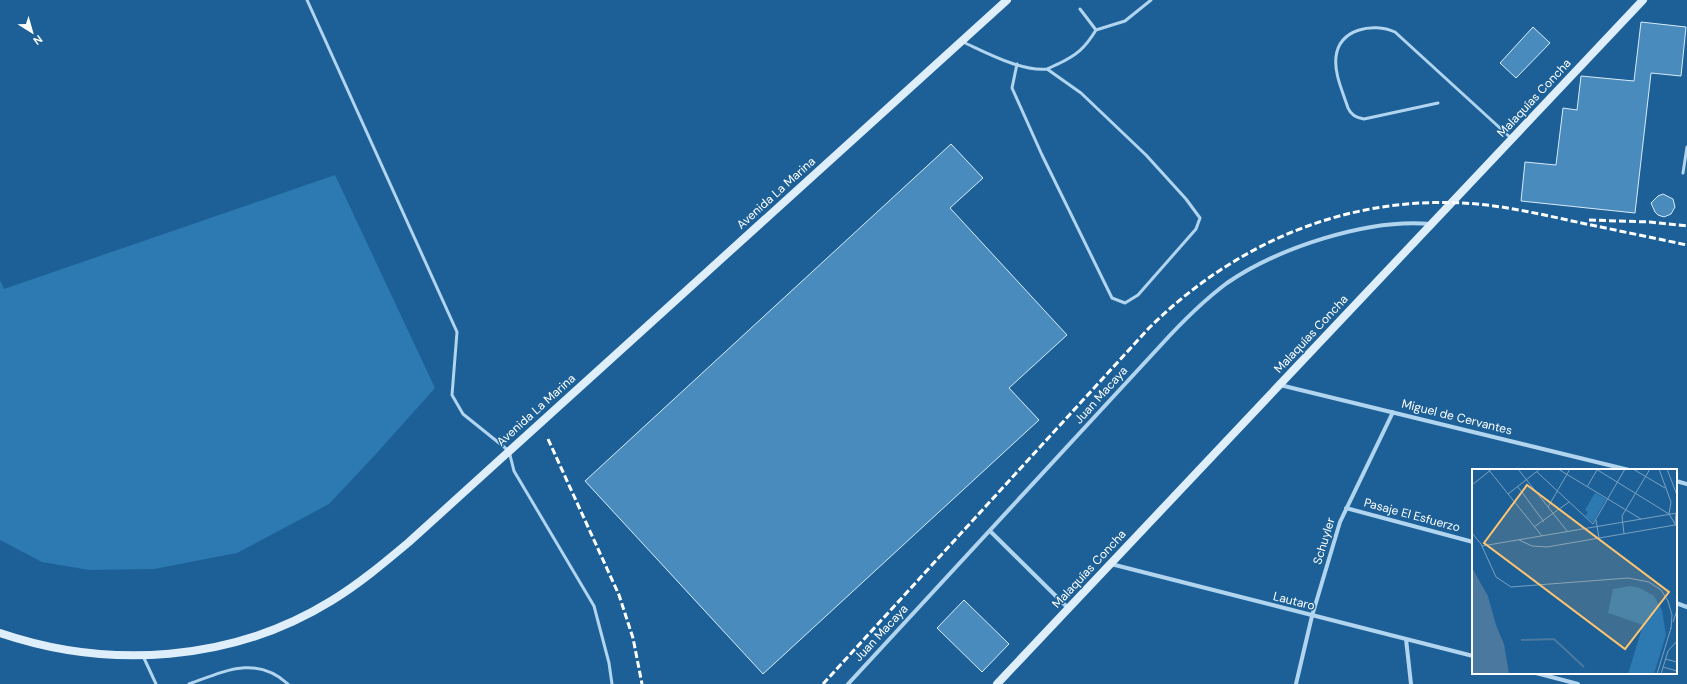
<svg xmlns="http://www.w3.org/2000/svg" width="1687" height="684" font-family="'DM Sans',sans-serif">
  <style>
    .green { fill: #2d79b2 }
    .building { fill: #4a8bbe; stroke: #d8ecfb }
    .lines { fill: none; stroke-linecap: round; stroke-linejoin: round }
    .service { stroke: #b1d4ef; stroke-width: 3 }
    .minor { stroke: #b1d4ef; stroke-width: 4 }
    .secondary { stroke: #dfeefb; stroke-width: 8 }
    .rail { stroke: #fff; stroke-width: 3; stroke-dasharray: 7 3; stroke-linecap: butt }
    .labels { text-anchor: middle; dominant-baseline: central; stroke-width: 3; stroke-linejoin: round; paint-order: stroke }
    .street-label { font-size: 12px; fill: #fff; stroke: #1d6097 }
    .inset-river { fill: none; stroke: #4a789e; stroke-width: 2 }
    .inset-road { fill: none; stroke: #77a0c1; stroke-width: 1 }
    .view { fill: #fec570; fill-opacity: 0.15; stroke: #fec570; stroke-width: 2 }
    .inset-edge { fill: none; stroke: #fff; stroke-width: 2 }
  </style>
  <rect width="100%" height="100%" fill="#1d6097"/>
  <path class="green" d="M335,175L435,388L375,455L329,504L237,553L154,569L89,570L42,562L0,540V280L4,289Z"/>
  <path class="building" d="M1641,22L1686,27L1681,76L1651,73L1635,213L1521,201L1525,162L1556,165L1563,108L1577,110L1581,76L1634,81Z
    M1533,27L1550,43L1516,78L1500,63Z
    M951,144L983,178L950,208L1067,335L1009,388L1039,420L763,674L585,481Z
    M1663,194L1673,199L1675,207L1671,214L1664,217L1658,215L1655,212L1651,203L1658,196Z
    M964,600L1009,644L982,672L937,628Z"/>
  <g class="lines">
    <path class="service" d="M307,0L457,332L452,395L463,414L509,451L514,471L594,606L609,663L612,684
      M1080,9L1096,30
      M963,42C985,52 1022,72 1047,69C1050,68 1055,65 1058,64C1077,55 1085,48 1096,30L1125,21L1151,0
      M1017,64L1012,88L1042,155L1112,298L1125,303L1138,295L1196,229L1200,218L1186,199L1146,155L1081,93L1047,69
      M1438,103L1364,119C1356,118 1351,115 1348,108C1343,92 1334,74 1336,57C1339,29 1373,22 1395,32L1512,139
      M1683,173L1687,147
      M143,656L156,684
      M189,684C225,671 256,655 288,684"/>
    <path class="minor" d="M1280,385L1629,470
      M1676,481L1687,484
      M1346,508L1473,542
      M990,531L1068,608
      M1111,564L1473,656
      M1676,603L1687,607
      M1406,639L1411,684
      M1536,673L1578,684
      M848,684L1161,345C1181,323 1203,301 1227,283C1278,248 1368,218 1431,224
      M1296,684L1312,616L1340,522L1393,412"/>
    <path class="secondary" d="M0,633C109,670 232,662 331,601C359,584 384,563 409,542L1007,0
      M997,684L1643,0"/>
    <path class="rail" d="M1589,220L1650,222L1687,226
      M548,439L619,595L633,638L642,684
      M823,684L1149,328C1237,241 1352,193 1477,204C1509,207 1540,214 1572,221C1610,229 1649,237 1687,245"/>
  </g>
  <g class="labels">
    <g class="street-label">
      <text transform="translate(1534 98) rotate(-47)">Malaquías Concha</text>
      <text transform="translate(776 193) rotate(-42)">Avenida La Marina</text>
      <text transform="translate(1311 334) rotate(-47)">Malaquías Concha</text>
      <text transform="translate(1101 395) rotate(-48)">Juan Macaya</text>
      <text transform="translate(536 410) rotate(-42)">Avenida La Marina</text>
      <text transform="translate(1457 417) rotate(14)">Miguel de Cervantes</text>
      <text transform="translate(1412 515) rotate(15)">Pasaje El Esfuerzo</text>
      <text transform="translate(1324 541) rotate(-73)">Schuyler</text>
      <text transform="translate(1089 569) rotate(-47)">Malaquías Concha</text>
      <text transform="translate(1294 601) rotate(14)">Lautaro</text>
      <text transform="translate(881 633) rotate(-47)">Juan Macaya</text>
    </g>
  </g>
  <g transform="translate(1472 469)">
    <rect width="205" height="205" fill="#1d6097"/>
    <path d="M123,24L134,30L121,53L113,47L116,43L113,41ZM158,117L168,119L182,127L190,141L194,166L182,205H156L171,156L136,144L141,120Z" fill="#2d79b2"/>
    <path d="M0,99L16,127L24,156L32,175L37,205H0Z" fill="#4a789e"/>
    <path class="inset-river" d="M49,171L82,170L112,198"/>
    <path class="inset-road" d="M16,0L70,67M46,0L95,62M86,0L169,50M124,0L197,45L199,33L187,0M161,0L193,19M195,0L205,26M65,3L121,55M0,16L20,0M46,18L72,53M115,18L125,1M36,25L68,0M76,38L98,0M197,45L205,58M124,51L127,69M121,55L153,0M203,56L204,44M62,58L97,33M0,64L9,75L24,108L39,118L156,109L177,113L189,121L196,132L200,146L199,160M152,65L150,47L178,0M47,71L60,77L75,78L203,56M10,77L205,44M201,153L205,141M193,190L205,193M191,198L205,202M185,205L199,159M189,205L196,182L205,172"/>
    <path class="view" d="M55,16L197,123L153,180L12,74Z"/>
    <rect width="205" height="205" class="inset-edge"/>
  </g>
  <g transform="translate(32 32) rotate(143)" stroke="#1d6097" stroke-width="3" paint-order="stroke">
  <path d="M0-3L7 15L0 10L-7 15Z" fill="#ffffff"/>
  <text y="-6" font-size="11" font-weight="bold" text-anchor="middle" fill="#ffffff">N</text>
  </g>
</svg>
